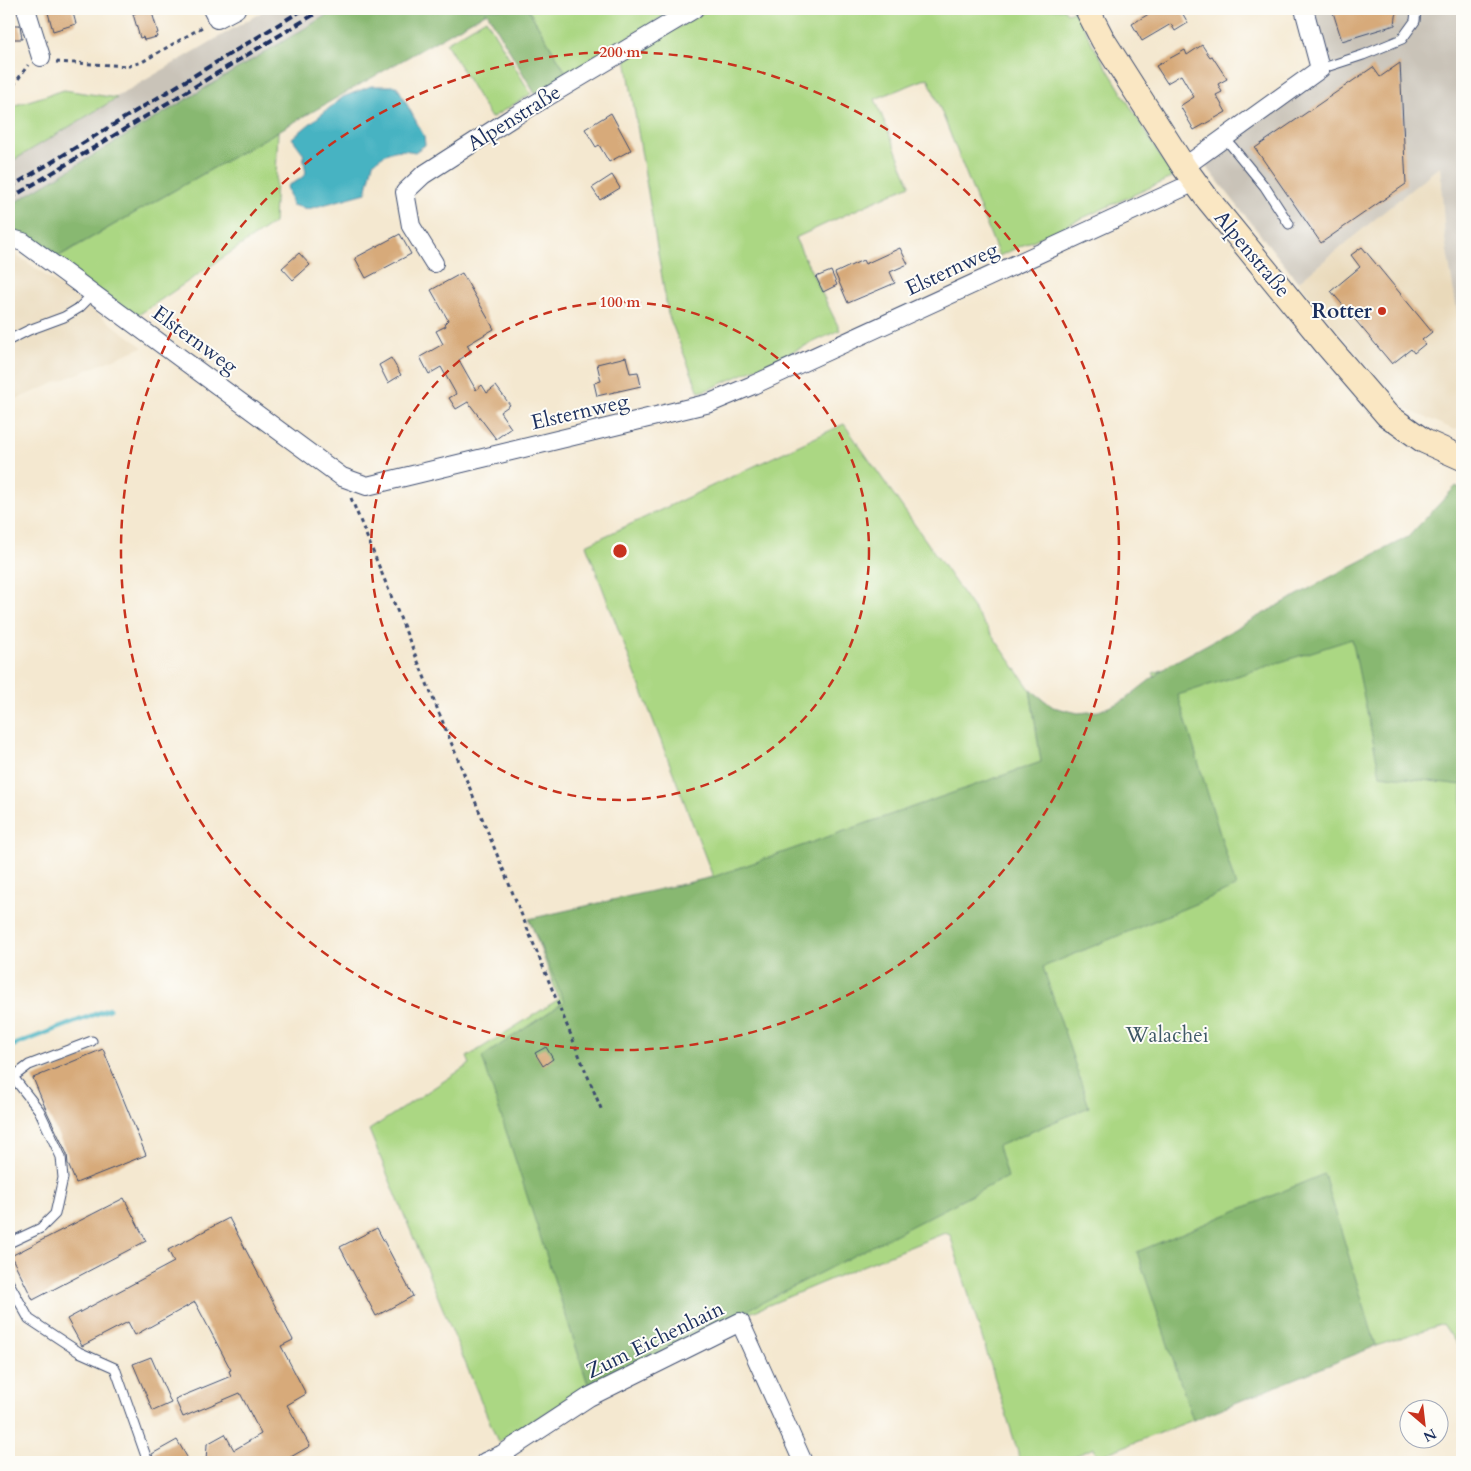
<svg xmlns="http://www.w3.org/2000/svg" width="1471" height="1471" font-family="Cardo,serif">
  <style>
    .built { fill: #e9d9ba }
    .industrial { fill: #c9c3b8 }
    .green { fill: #abd783; stroke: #638370 }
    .forest { fill: #88b871; stroke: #527468 }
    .water { fill: #46b3c2; stroke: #307190 }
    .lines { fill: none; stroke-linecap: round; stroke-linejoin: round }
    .stream { stroke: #46b3c2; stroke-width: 5 }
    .building { fill: #d7aa7a }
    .lane-casing { stroke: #3c4b6f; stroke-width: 11 }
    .street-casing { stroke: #3c4b6f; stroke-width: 20 }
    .secondary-casing { stroke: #3c4b6f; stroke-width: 26 }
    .path { stroke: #3c4b6f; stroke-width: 3; stroke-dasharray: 4 4; stroke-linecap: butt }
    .lane { stroke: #fff; stroke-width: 9 }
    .street { stroke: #fff; stroke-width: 18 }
    .secondary { stroke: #fae7c3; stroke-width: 24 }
    .rail { stroke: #1b2f5e; stroke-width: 4; stroke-dasharray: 8 4; stroke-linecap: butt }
    .ring { fill: none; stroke: #c8321e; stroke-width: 2.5; stroke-dasharray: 9 6 }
    .poi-dot { fill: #c8321e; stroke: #fdfcf7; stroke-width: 2 }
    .labels { text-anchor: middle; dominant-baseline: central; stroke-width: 4; stroke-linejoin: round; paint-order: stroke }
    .street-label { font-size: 21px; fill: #1b2f5e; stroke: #fdfcf7 }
    .poi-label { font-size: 21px; font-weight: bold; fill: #1b2f5e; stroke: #fdfcf7; text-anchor: end }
    .park-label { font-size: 21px; fill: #3f5967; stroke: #fdfcf7 }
    .centre { fill: #c8321e; stroke: #fdfcf7; stroke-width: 2.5 }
    .ring-label { font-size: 15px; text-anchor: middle; font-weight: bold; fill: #c8321e; stroke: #fdfcf7; stroke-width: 4; stroke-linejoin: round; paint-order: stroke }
  </style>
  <rect width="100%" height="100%" fill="#fdfcf7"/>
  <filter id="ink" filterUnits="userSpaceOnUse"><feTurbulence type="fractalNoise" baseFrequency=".02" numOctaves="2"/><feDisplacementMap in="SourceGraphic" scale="10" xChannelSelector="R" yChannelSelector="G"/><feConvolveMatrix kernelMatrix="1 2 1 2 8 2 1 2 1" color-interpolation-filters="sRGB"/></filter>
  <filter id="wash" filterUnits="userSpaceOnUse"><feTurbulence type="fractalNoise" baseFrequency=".0096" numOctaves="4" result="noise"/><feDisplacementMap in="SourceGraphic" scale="20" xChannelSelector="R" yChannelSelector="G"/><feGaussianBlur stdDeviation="1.12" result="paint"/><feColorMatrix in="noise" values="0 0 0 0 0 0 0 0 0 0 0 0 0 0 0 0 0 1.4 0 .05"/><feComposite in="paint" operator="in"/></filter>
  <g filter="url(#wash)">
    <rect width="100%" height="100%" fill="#f4e8d0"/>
    <path class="built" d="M1440,165L1445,239L1462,341V426L1455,430L1399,406L1298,282Z
      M9,249L143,347L9,402Z"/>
    <path class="industrial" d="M267,9H337L9,206V163L106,103Z
      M1308,9H1462V341L1445,239L1440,166L1298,282L1202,161L1322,69Z"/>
    <path class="green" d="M528,9H676L567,74Z
      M709,9H1064L1067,13L1075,10L1093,45L1173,177L999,256L928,78L875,99L910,185L795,238L840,330L710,389L699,392L668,314L626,59Z
      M486,19L531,94L491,118L446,43Z
      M64,90L117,98L9,163V107Z
      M278,131L274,223L134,318L54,259Z
      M844,424L1030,689L1042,762L721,875L1179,717L1153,673L1462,568V1352L1443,1324L1376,1346L1373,1336L1190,1410L1193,1420L1097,1457L1094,1448L1060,1462H1021L950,1235L945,1233L862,1266L709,1330L570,1328L589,1387L498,1442L369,1130L470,1064L467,1057L559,999L532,926L713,877L586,545Z"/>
    <path class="forest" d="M337,9H528L567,74L535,94L487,12L54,259L9,226V206Z
      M1456,486L1462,489V785L1380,775L1352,639L1178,695L1236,887L1043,967L1089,1107L998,1146L1007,1177L738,1315L589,1387L482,1057L564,1002L529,919L713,877L1041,762L1030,689L1053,707L1078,713L1099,711L1123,701L1169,665L1336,574L1408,537Z
      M1324,1174L1376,1346L1193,1420L1137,1252Z"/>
    <path class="water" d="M371,86H397L424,136L425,145L415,152C396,148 388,151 373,163L366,193L308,209L292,205L287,186L297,181L306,174L303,153L292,138L343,97Z"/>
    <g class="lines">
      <path class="stream" d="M9,1047L109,1009"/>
    </g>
    <g id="blocks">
      <path class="building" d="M47,9H72L76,24L53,31Z
        M134,9H151L158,33L156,34L157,37L144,40L143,37L140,38L133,14L136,13Z
        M1157,9H1180L1188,23L1175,31L1171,24L1142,41L1132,24Z
        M1332,9H1397L1395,25L1342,41Z
        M9,25H20L22,39H9Z
        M1202,45L1210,57L1212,56L1227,79L1218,84L1222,92L1216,95L1226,112L1194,130L1180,106L1194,97L1181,75L1167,83L1156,66L1185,50L1187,55Z
        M1400,63L1406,184L1321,243L1255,148L1373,67L1380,77Z
        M611,113L631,150L609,162L599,145L596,147L585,129Z
        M612,175L620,188L600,200L592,188Z
        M400,234L411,254L366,278L355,258Z
        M1362,247L1432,332L1422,340L1425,344L1414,353L1411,349L1392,364L1331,291L1360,267L1351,255Z
        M900,248L908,264L890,272L895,283L848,303L835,273L863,260L865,264Z
        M299,253L310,265L293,280L282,268Z
        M831,271L837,285L823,292L816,277Z
        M462,273L494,329L467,345L471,352L459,360L476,390L482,385L487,393L496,386L510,405L500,412L511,428L496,439L468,402L456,409L449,398L456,394L441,367L429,374L420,357L443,344L436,331L446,326L445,323L448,320L431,290Z
        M626,357L630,373L638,372L641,386L597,396L594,383L601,381L597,364Z
        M391,358L401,375L388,383L379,365Z
        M546,1047L553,1059L543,1066L535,1053Z
        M103,1049L146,1155L76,1183L68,1164L67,1154L47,1112L33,1078Z
        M124,1198L146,1241L33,1300L11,1256Z
        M229,1218L293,1340L281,1346L306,1394L287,1405L310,1446L282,1462H206L207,1444L225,1434L234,1450L261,1434L240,1393L183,1417L175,1399L231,1376L229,1371L231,1370L195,1302L135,1335L128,1322L82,1346L67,1319L174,1262L168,1250Z
        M377,1228L413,1296L376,1316L340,1247Z
        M151,1357L171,1403L153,1411L133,1364Z
        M177,1440L190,1462H154L152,1454Z"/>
    </g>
  </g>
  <g filter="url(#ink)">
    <use href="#blocks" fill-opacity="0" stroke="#3c4b6f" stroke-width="1"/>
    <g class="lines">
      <defs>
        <path id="lane" d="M1320,69L1363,55L1402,39L1415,21L1416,9
          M1225,138L1265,187L1289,224
          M9,340L29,330L64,317L79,308L93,294
          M9,1080L29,1065L92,1041
          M9,1243L41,1228L55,1214L63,1178L61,1157L39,1110L13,1077
          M9,1283L29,1319L79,1352L115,1368L148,1462"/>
        <path id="street" d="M26,9L41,57
          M212,9L217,19L236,9
          M1184,167L1320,69L1304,9
          M9,238L23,242L342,477L367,486L710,403L753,385L1195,182
          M434,263L411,226L405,192L423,175L515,116L694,9
          M485,1462L501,1455L589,1397L740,1322L803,1462"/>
        <path id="secondary" d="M1087,9L1103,40L1184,167L1206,197L1326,344L1387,415L1424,441L1462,458"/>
      </defs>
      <use href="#lane" class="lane-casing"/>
      <use href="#street" class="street-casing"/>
      <use href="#secondary" class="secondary-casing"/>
      <path class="path" d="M56,62L129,66L142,62L204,26
        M9,92L28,65
        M351,498L602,1111"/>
      <use href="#lane" class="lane"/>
      <use href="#street" class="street"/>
      <use href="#secondary" class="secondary"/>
      <path class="rail" d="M9,188L304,9
        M9,199L323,9"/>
    </g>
  </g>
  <g class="ring">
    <circle cx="620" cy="551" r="249"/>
    <circle cx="620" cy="551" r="499"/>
  </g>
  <circle class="poi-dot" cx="1382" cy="311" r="5"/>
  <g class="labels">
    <g class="street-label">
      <text transform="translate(514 118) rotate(-32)">Alpenstraße</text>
      <text transform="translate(1252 254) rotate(50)">Alpenstraße</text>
      <text transform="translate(952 269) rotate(-25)">Elsternweg</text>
      <text transform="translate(195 340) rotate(36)">Elsternweg</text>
      <text transform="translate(580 412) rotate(-13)">Elsternweg</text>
      <text transform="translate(655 1340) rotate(-26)">Zum Eichenhain</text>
    </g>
    <g class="poi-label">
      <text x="1372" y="311">Rotter</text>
    </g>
    <g class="park-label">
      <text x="1167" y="1035">Walachei</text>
    </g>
  </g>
  <circle cx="620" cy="551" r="8" class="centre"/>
  <g class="ring-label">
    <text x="620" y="57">200 m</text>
    <text x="620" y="307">100 m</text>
  </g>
  <rect width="1471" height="1471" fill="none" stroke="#fdfcf7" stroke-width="30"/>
  <g transform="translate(1424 1424) rotate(152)"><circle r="24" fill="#fdfcf7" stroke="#a3aaba"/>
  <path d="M0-4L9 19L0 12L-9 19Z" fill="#c8321e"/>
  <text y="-8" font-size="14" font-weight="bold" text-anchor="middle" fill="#1b2f5e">N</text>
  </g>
</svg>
